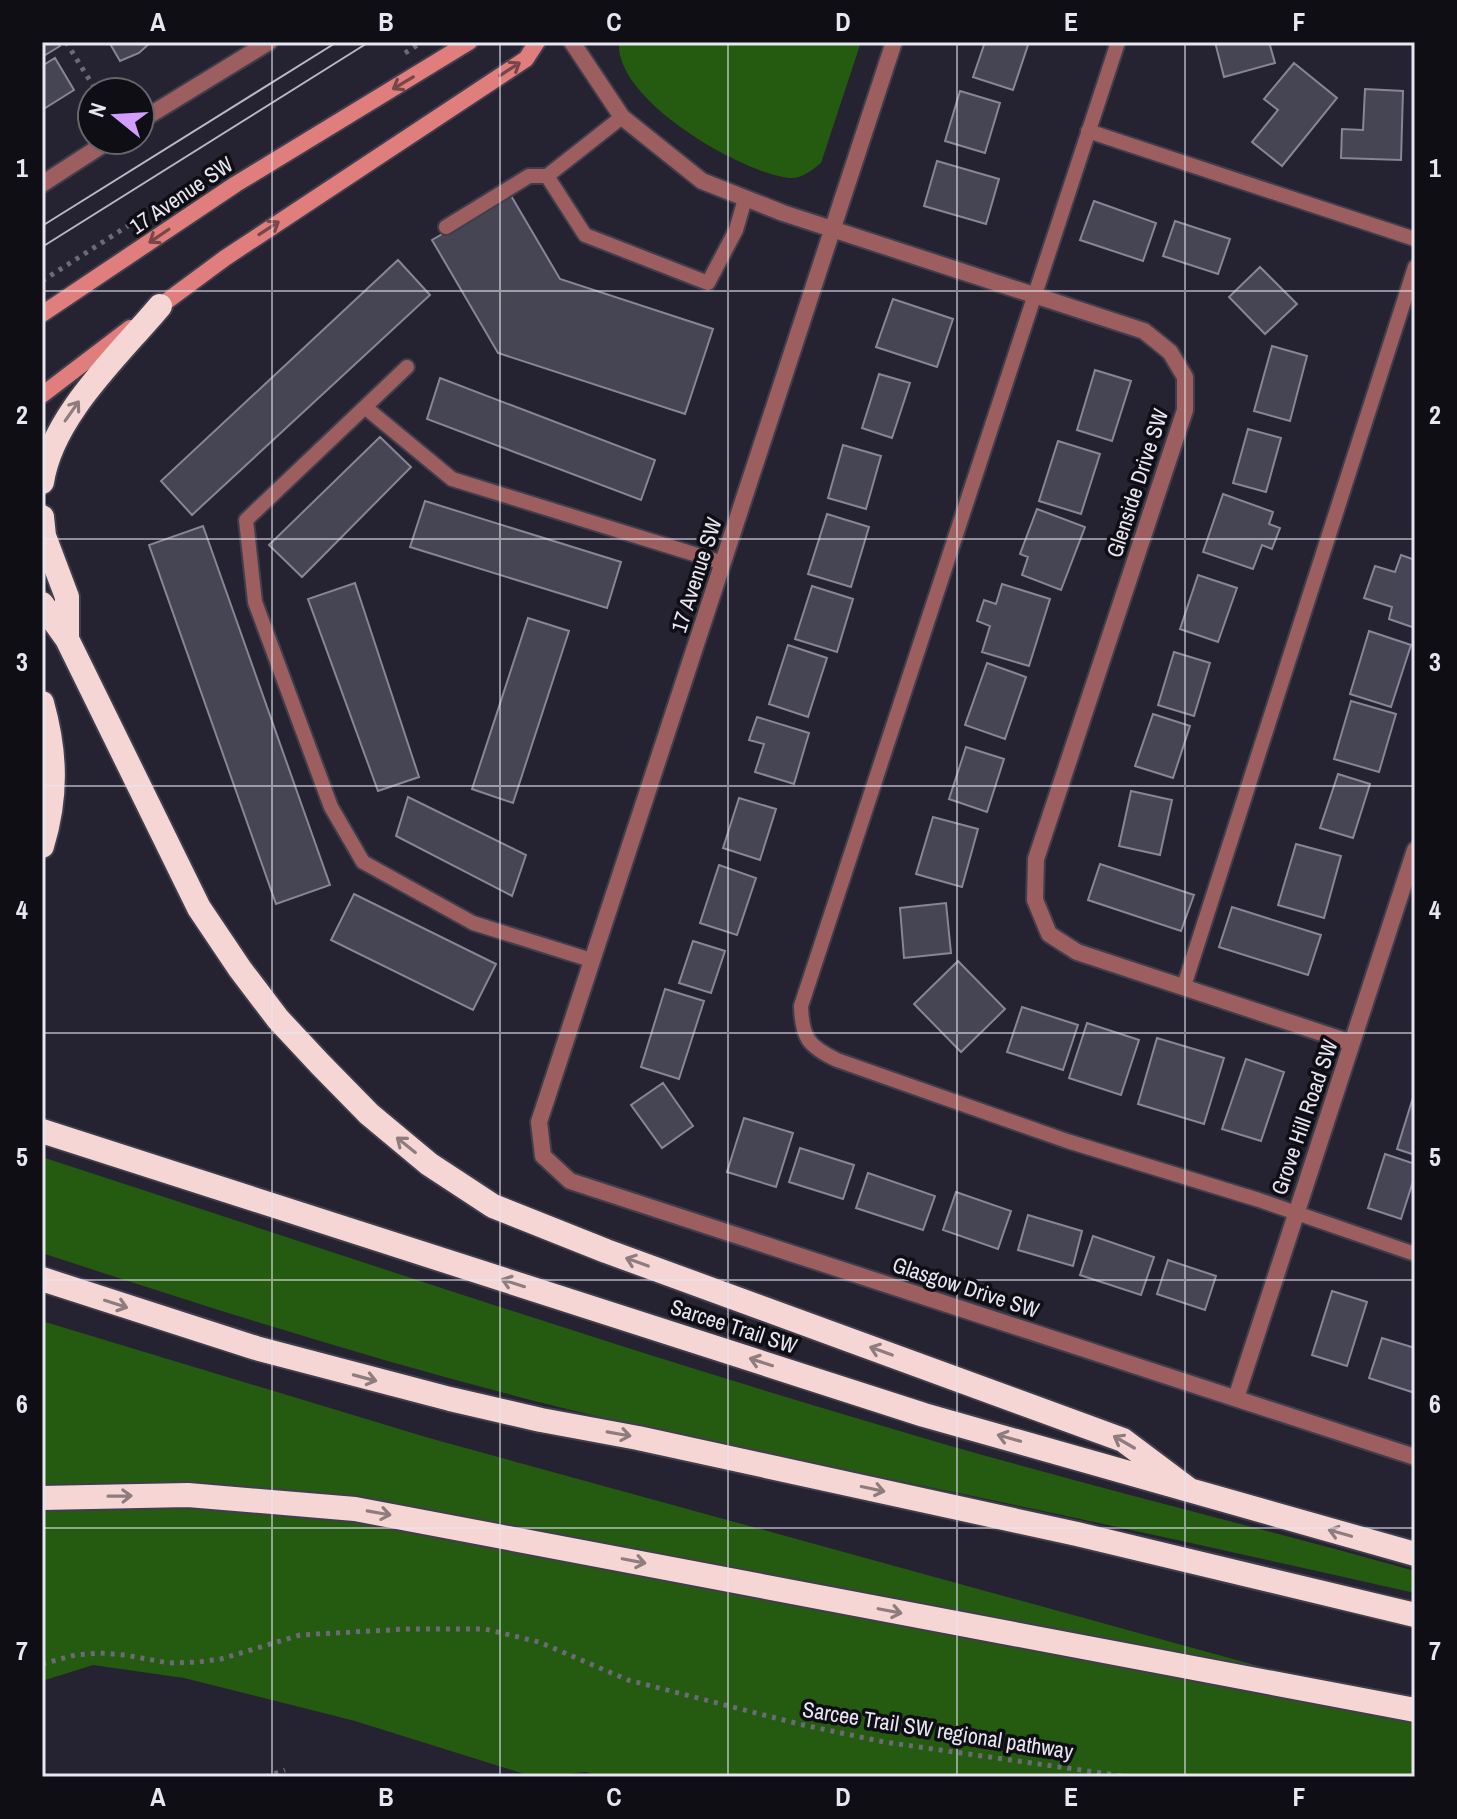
<svg xmlns="http://www.w3.org/2000/svg" width="1457" height="1819" font-family="'Archivo Narrow',sans-serif">
  <style>
    .green { fill: #255a11 }
    .building { fill: #464553; stroke: #878596; stroke-width: 2 }
    .lines { fill: none; stroke-linecap: round; stroke-linejoin: round }
    .lane-casing { stroke: #403e4c; stroke-width: 18 }
    .street-casing { stroke: #403e4c; stroke-width: 20 }
    .secondary-casing { stroke: #403e4c; stroke-width: 20 }
    .highway-casing { stroke: #403e4c; stroke-width: 28 }
    .path { stroke: #6c6a76; stroke-width: 5; stroke-dasharray: 4 6; stroke-linecap: butt }
    .lane { stroke: #9c5e5e; stroke-width: 14 }
    .street { stroke: #9c5e5e; stroke-width: 16 }
    .secondary { stroke: #e07d7d; stroke-width: 16 }
    .highway { stroke: #f6d6d4; stroke-width: 24 }
    .tram { stroke: #b8b7c2; stroke-width: 2 }
    .oneway { stroke: #774648 }
    .oneway2 { stroke: #8e7c7e }
    .grid { fill: none; stroke: #e8e7f1; stroke-width: 2; stroke-opacity: 0.55 }
    .labels { text-anchor: middle; dominant-baseline: central; stroke-width: 7; stroke-linejoin: round; paint-order: stroke }
    .street-label { font-size: 22px; fill: #e8e7f1; stroke: #0e0e14 }
    .neatline { fill: none; stroke: #e8e7f1; stroke-width: 3 }
    .grid-label { font-size: 26px; text-anchor: middle; font-weight: bold; fill: #e8e7f1 }
  </style>
  <rect width="100%" height="100%" fill="#252331"/>
  <path class="green" d="M619,42H861L821,163C812,170 802,179 789,178C739,172 614,99 619,42Z
    M42,1157C316,1246 589,1339 866,1421C1047,1476 1232,1520 1415,1571V1593C1265,1559 1114,1526 963,1494C831,1467 698,1441 567,1409C390,1365 215,1310 42,1253Z
    M42,1321L429,1438L1415,1709V1777H603L586,1772L534,1777L355,1721L184,1678L93,1665L42,1681Z"/>
  <path class="building" d="M42,42H58L60,46L42,57Z
    M109,42H151L139,53L120,61Z
    M985,42H1029L1013,90L973,77Z
    M1215,42H1269L1275,63L1224,77Z
    M55,58L74,90L42,110V66Z
    M1294,63L1337,98L1282,166L1252,142L1278,110L1264,99Z
    M1365,89L1403,91L1401,160L1341,158L1342,129L1363,130Z
    M960,91L1000,103L985,153L945,141Z
    M937,161L999,179L986,224L924,206Z
    M510,194L560,279L713,329L685,414L498,353L432,240Z
    M1094,201L1156,223L1143,261L1080,240Z
    M1175,221L1230,239L1218,274L1163,256Z
    M398,260L430,295L192,515L161,481Z
    M1260,267L1297,304L1265,334L1229,297Z
    M893,299L953,319L937,367L876,347Z
    M1272,346L1307,356L1290,421L1254,411Z
    M1095,370L1131,381L1112,441L1077,430Z
    M879,374L910,383L892,438L862,428Z
    M440,378L655,460L641,500L427,419Z
    M1248,429L1281,438L1266,492L1233,483Z
    M380,437L411,467L302,577L269,545Z
    M1058,441L1100,454L1081,514L1039,501Z
    M843,445L881,456L866,509L828,498Z
    M1223,494L1273,512L1269,524L1280,528L1272,549L1262,545L1253,569L1203,552Z
    M425,501L621,562L607,608L410,547Z
    M1037,509L1085,527L1061,590L1022,575L1028,557L1020,554Z
    M827,514L869,527L851,587L808,574Z
    M203,526L330,885L276,904L149,545Z
    M1401,555L1415,560V628L1389,619L1392,607L1364,598L1375,566L1395,572Z
    M1198,575L1237,588L1218,642L1180,629Z
    M355,583L419,777L378,791L308,599Z
    M1002,584L1050,599L1029,666L982,652L990,626L977,621L984,600L996,604Z
    M812,586L853,599L837,652L795,639Z
    M528,618L569,631L513,803L472,789Z
    M1369,631L1411,645L1391,707L1350,694Z
    M788,645L827,658L808,717L769,704Z
    M1174,652L1210,663L1194,716L1158,705Z
    M987,663L1026,677L1005,739L965,725Z
    M1351,701L1396,714L1379,772L1334,759Z
    M1153,714L1190,726L1173,778L1135,766Z
    M757,717L809,733L794,784L755,772L764,744L749,740Z
    M966,747L1004,759L987,812L949,799Z
    M1338,774L1370,784L1353,838L1320,828Z
    M1131,791L1172,800L1160,855L1119,846Z
    M408,797L526,855L512,896L396,836Z
    M739,798L776,809L760,860L723,848Z
    M933,817L978,829L962,887L916,874Z
    M1296,844L1341,856L1324,918L1278,905Z
    M1100,864L1194,895L1181,931L1088,900Z
    M719,865L756,878L737,935L700,923Z
    M354,894L496,964L473,1010L331,940Z
    M946,903L951,953L904,958L900,908Z
    M1232,907L1321,935L1308,975L1219,947Z
    M693,941L725,951L711,993L679,983Z
    M958,961L1005,1009L961,1052L914,1004Z
    M665,989L704,1001L679,1079L641,1067Z
    M1022,1007L1078,1025L1063,1070L1007,1052Z
    M1087,1023L1139,1040L1121,1095L1069,1078Z
    M1157,1038L1224,1058L1204,1124L1138,1104Z
    M1246,1059L1284,1072L1261,1141L1222,1129Z
    M663,1083L693,1126L662,1148L631,1105Z
    M1415,1091V1155L1397,1149Z
    M744,1118L793,1133L776,1187L727,1172Z
    M800,1148L854,1165L843,1199L789,1182Z
    M1385,1154L1415,1164V1175L1401,1219L1368,1208Z
    M868,1173L935,1196L923,1230L856,1208Z
    M956,1192L1011,1211L998,1249L943,1230Z
    M1028,1215L1082,1231L1073,1266L1018,1250Z
    M1093,1236L1154,1257L1141,1295L1080,1275Z
    M1168,1260L1216,1276L1205,1310L1157,1294Z
    M1332,1291L1367,1302L1347,1366L1312,1355Z
    M1382,1338L1415,1348V1393L1369,1378Z"/>
  <g class="lines">
    <defs>
      <path id="lane" d="M1118,42L801,1006C802,1038 808,1046 837,1060L1067,1141L1259,1200L1415,1254
        M622,117L547,176L585,235L708,283L736,230L745,199
        M1088,131L1415,239
        M446,227L529,176H547
        M407,367L246,520L255,602L331,807L363,862L473,923L591,960
        M366,408L452,479L723,563
        M1184,986L1415,267"/>
      <path id="street" d="M572,42L622,117L702,181L783,213L1144,331L1170,352L1185,377V410L1036,859L1035,900L1049,934L1077,952L1352,1043
        M894,42L539,1122L543,1156L570,1181L1415,1457
        M140,121L269,42
        M42,184L110,140
        M1236,1398L1415,850"/>
      <path id="secondary" d="M152,312L225,258L526,59L537,42
        M42,314L236,184L469,42
        M42,395L130,328"/>
      <path id="highway" d="M42,482C52,416 118,356 160,306
        M42,517L44,536L67,597V639
        M42,604L67,639L199,908L240,969L278,1019L320,1064L369,1114L429,1164L493,1206L606,1251L1123,1440L1187,1488
        M42,703C56,753 57,797 42,846
        M42,1131L924,1415L1415,1554
        M42,1279L256,1348L450,1399L541,1420L638,1438L1077,1534L1415,1615
        M42,1498L188,1495L355,1509L1415,1710"/>
    </defs>
    <use href="#lane" class="lane-casing"/>
    <use href="#street" class="street-casing"/>
    <use href="#secondary" class="secondary-casing"/>
    <use href="#highway" class="highway-casing"/>
    <path class="path" d="M66,42L97,92
      M405,53L422,42
      M42,281L176,195
      M42,1664L75,1655L100,1653L125,1655L169,1663L199,1662L221,1659L300,1635L406,1629H485L539,1642L628,1680L799,1724L884,1742L1130,1777
      M265,1777L285,1770"/>
    <use href="#lane" class="lane"/>
    <use href="#street" class="street"/>
    <use href="#secondary" class="secondary"/>
    <use href="#highway" class="highway"/>
    <path class="tram" d="M42,226L337,42
      M42,247L369,42"/>
  </g>
  <defs><path id="oneway-shaft" d="M-6 0H5M1.5-3L5.5 0L1.5 3" fill="none" stroke-width="1.6" stroke-linecap="round" stroke-linejoin="round" transform="scale(2)"/></defs>
  <g class="oneway">
    <use href="#oneway-shaft" transform="translate(510 69) rotate(-33)"/>
    <use href="#oneway-shaft" transform="translate(403 83) rotate(149)"/>
    <use href="#oneway-shaft" transform="translate(269 228) rotate(-33)"/>
    <use href="#oneway-shaft" transform="translate(159 236) rotate(146)"/>
  </g>
  <g class="oneway2">
    <use href="#oneway-shaft" transform="translate(72 411) rotate(-55)"/>
    <use href="#oneway-shaft" transform="translate(406 1145) rotate(-141)"/>
    <use href="#oneway-shaft" transform="translate(637 1262) rotate(-160)"/>
    <use href="#oneway-shaft" transform="translate(513 1283) rotate(-162)"/>
    <use href="#oneway-shaft" transform="translate(116 1304) rotate(18)"/>
    <use href="#oneway-shaft" transform="translate(881 1351) rotate(-160)"/>
    <use href="#oneway-shaft" transform="translate(761 1362) rotate(-162)"/>
    <use href="#oneway-shaft" transform="translate(365 1378) rotate(15)"/>
    <use href="#oneway-shaft" transform="translate(619 1434) rotate(10)"/>
    <use href="#oneway-shaft" transform="translate(1009 1438) rotate(-164)"/>
    <use href="#oneway-shaft" transform="translate(1124 1442) rotate(-150)"/>
    <use href="#oneway-shaft" transform="translate(873 1489) rotate(12)"/>
    <use href="#oneway-shaft" transform="translate(120 1496) rotate(-1)"/>
    <use href="#oneway-shaft" transform="translate(379 1513) rotate(10)"/>
    <use href="#oneway-shaft" transform="translate(1340 1533) rotate(-164)"/>
    <use href="#oneway-shaft" transform="translate(634 1561) rotate(11)"/>
    <use href="#oneway-shaft" transform="translate(890 1611) rotate(11)"/>
  </g>
  <path class="grid" d="M272,42V1777M500,42V1777M728,42V1777M957,42V1777M1185,42V1777M42,291H1415M42,539H1415M42,786H1415M42,1033H1415M42,1280H1415M42,1528H1415"/>
  <g class="labels">
    <g class="street-label">
      <text transform="translate(181 195) rotate(-34)">17 Avenue SW</text>
      <text transform="translate(1137 483) rotate(-72)">Glenside Drive SW</text>
      <text transform="translate(696 575) rotate(-72)">17 Avenue SW</text>
      <text transform="translate(1304 1117) rotate(-71)">Grove Hill Road SW</text>
      <text transform="translate(966 1287) rotate(18)">Glasgow Drive SW</text>
      <text transform="translate(734 1326) rotate(18)">Sarcee Trail SW</text>
      <text transform="translate(938 1730) rotate(9)">Sarcee Trail SW regional pathway</text>
    </g>
  </g>
  <rect width="1457" height="1819" fill="none" stroke="#0e0e14" stroke-width="88"/>
  <g transform="translate(116 116) rotate(288)"><circle r="38" fill="#0e0e14" stroke="#65656c" stroke-width="2"/>
  <path d="M0-6L14 30L0 20L-14 30Z" fill="#d29dfd"/>
  <text y="-12" font-size="22" font-weight="bold" text-anchor="middle" fill="#e8e7f1">N</text>
  </g>
  <rect x="44" y="44" width="1369" height="1731" class="neatline"/>
  <g class="grid-label">
    <text x="158" y="31">A</text>
    <text x="386" y="31">B</text>
    <text x="614" y="31">C</text>
    <text x="843" y="31">D</text>
    <text x="1071" y="31">E</text>
    <text x="1299" y="31">F</text>
    <text x="22" y="177">1</text>
    <text x="1435" y="177">1</text>
    <text x="22" y="424">2</text>
    <text x="1435" y="424">2</text>
    <text x="22" y="671">3</text>
    <text x="1435" y="671">3</text>
    <text x="22" y="919">4</text>
    <text x="1435" y="919">4</text>
    <text x="22" y="1166">5</text>
    <text x="1435" y="1166">5</text>
    <text x="22" y="1413">6</text>
    <text x="1435" y="1413">6</text>
    <text x="22" y="1660">7</text>
    <text x="1435" y="1660">7</text>
    <text x="158" y="1806">A</text>
    <text x="386" y="1806">B</text>
    <text x="614" y="1806">C</text>
    <text x="843" y="1806">D</text>
    <text x="1071" y="1806">E</text>
    <text x="1299" y="1806">F</text>
  </g>
</svg>
